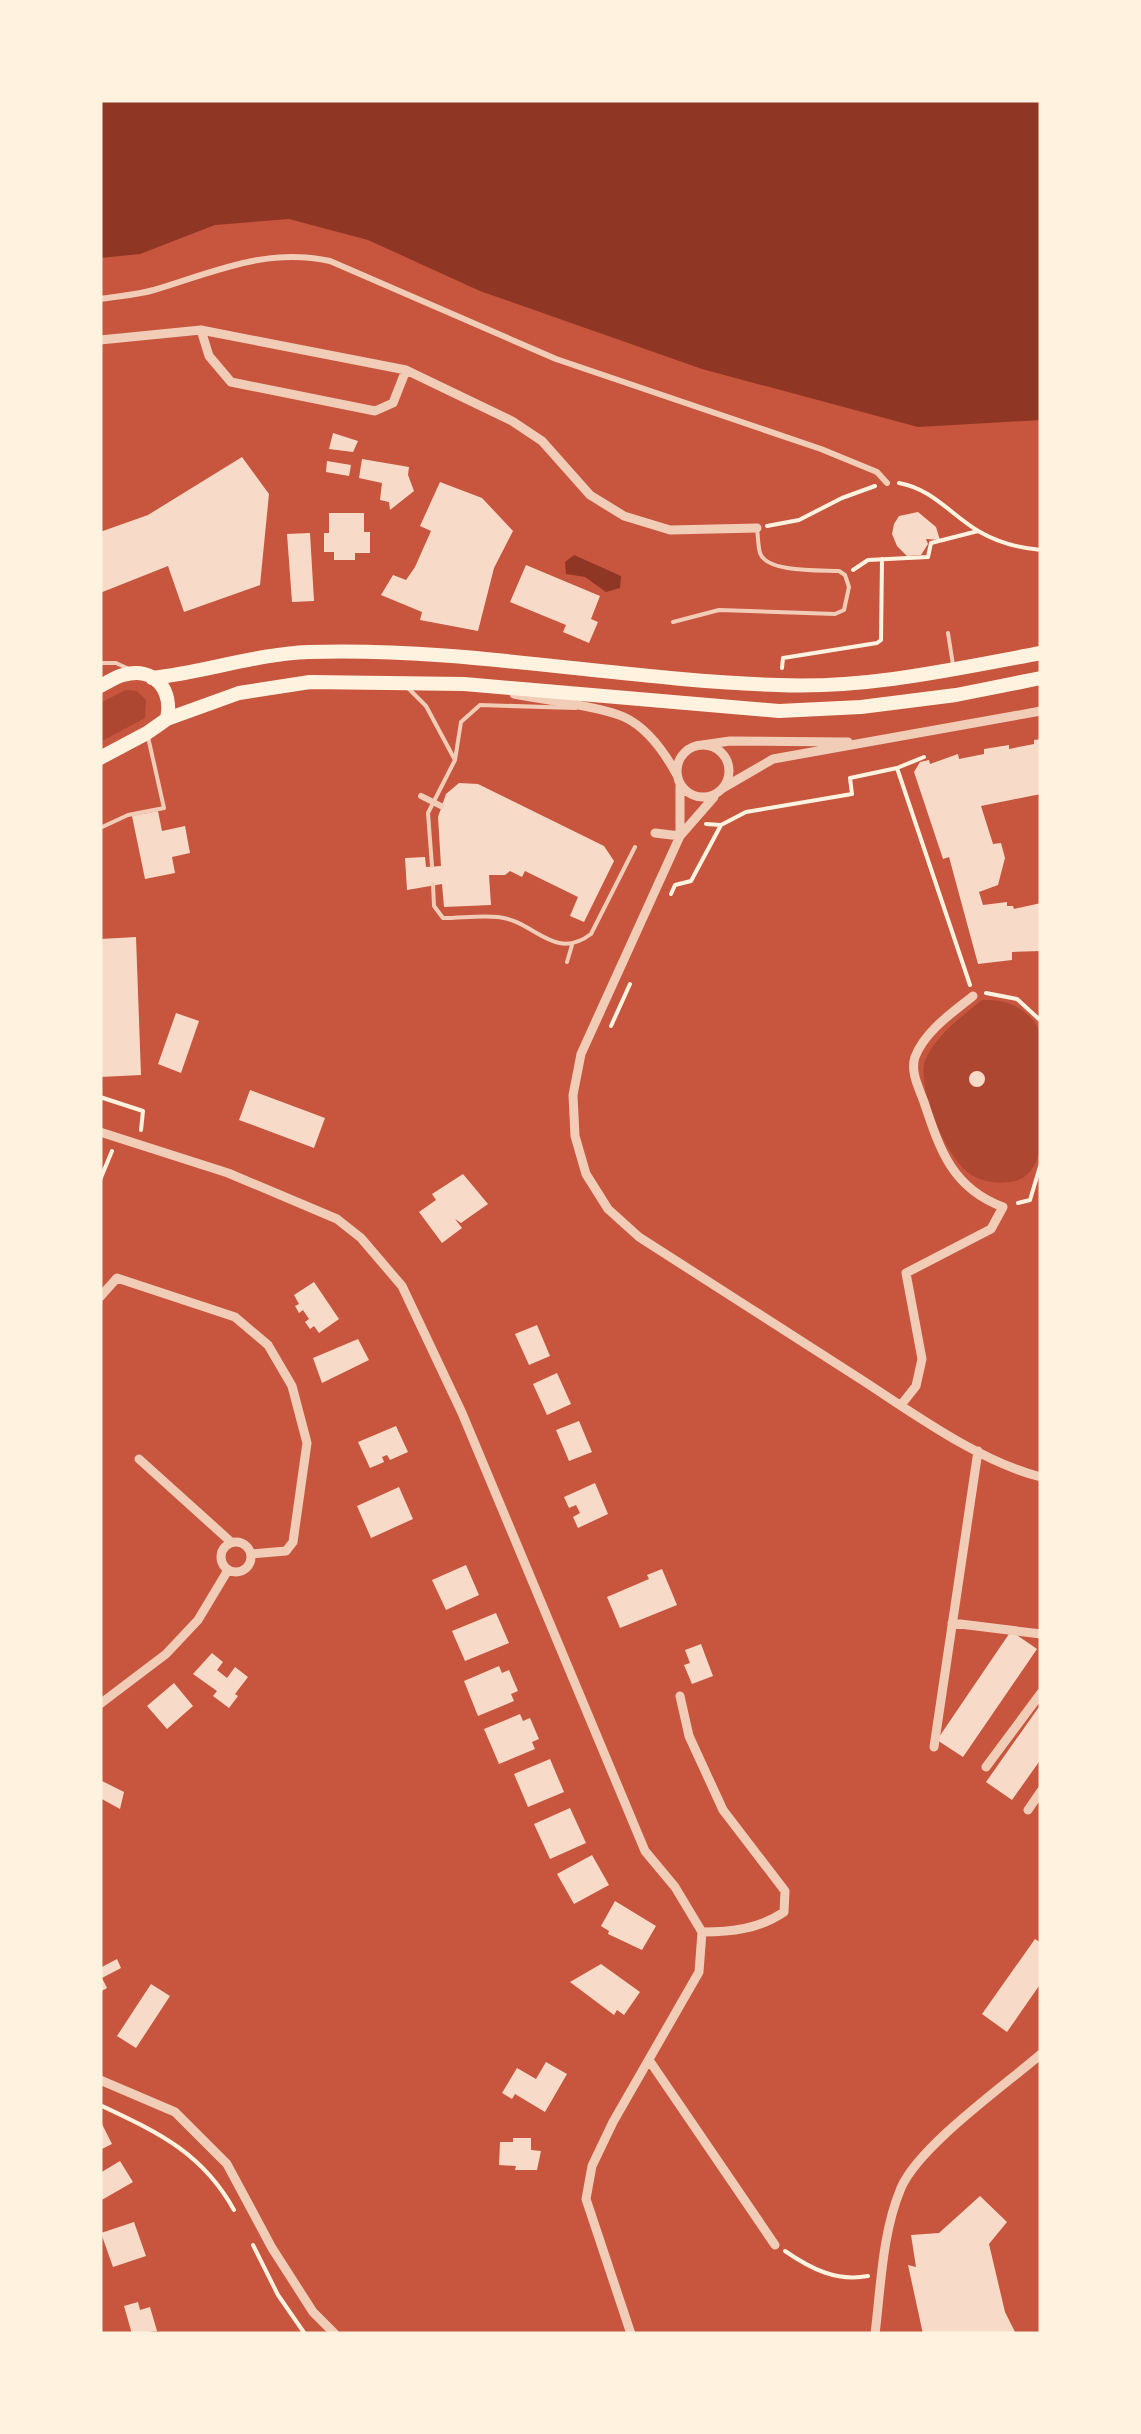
<svg xmlns="http://www.w3.org/2000/svg" width="1141" height="2434" font-family="Inter,sans-serif">
  <style>
    .green { fill: #ae4732 }
    .water { fill: #8f3625 }
    .building { fill: #f7dbc8 }
    .lines { fill: none; stroke-linecap: round; stroke-linejoin: round }
    .path { stroke: #fff3e0; stroke-width: 4 }
    .service { stroke: #f1ccb7; stroke-width: 4 }
    .pedestrian { stroke: #f1ccb7; stroke-width: 6 }
    .minor { stroke: #f1ccb7; stroke-width: 9 }
    .primary { stroke: #fff3e0; stroke-width: 14 }
  </style>
  <rect width="100%" height="100%" fill="#c8553d"/>
  <path class="green" d="M126,690L137,691L146,700L145,718L100,742V703Z
    M982,1000C1003,999 1022,1005 1035,1023C1047,1040 1041,1070 1041,1091C1041,1119 1050,1177 1010,1182C997,1184 984,1182 973,1176C948,1162 916,1089 925,1061C934,1037 962,1016 982,1000Z"/>
  <path class="water" d="M100,100H1041V420L918,427L702,369L480,291L368,240L289,219L215,225L140,254L100,258Z
    M574,555L621,576L620,588L606,592L585,577L566,574L565,562Z"/>
  <path class="building" d="M333,433L358,441L353,452L329,449Z
    M242,457L269,494L260,585L184,612L168,566L100,593V532L148,515Z
    M362,459L409,467L408,475L414,491L390,510L389,502L380,500L382,483L359,478Z
    M327,461L351,465L349,476L326,472Z
    M440,482L482,498L513,531L494,568L478,631L420,620L422,612L381,595L393,575L406,580L415,567L431,531L420,526Z
    M918,512L936,527L940,540L926,539L928,544L921,555L907,556L897,546L892,534L894,524L899,516Z
    M329,513H364V532H370V553H355V560H334V552H324V533H329Z
    M310,533L314,601L292,602L287,534Z
    M526,565L600,596L591,619L598,622L589,643L563,632L566,625L510,602Z
    M1041,739V794L981,806L993,844L1001,843L1005,858L998,885L979,892L983,905L1007,902V906H1013L1014,909L1041,903V951L1012,952V960L978,964L949,857L943,859L914,772L920,762L929,760L930,764L958,754L959,759L984,754V749L1009,745V749L1034,744V740Z
    M459,783L478,784L604,846L614,861L584,922L570,916L578,897L525,871L522,877L510,871L505,875H489L491,905L444,907L442,884L407,890L405,858L425,857L426,867L441,866L438,817L446,794Z
    M158,811L162,831L185,826L190,853L172,857L175,873L145,879L132,816Z
    M136,937L141,1075L100,1077V939Z
    M176,1013L199,1021L181,1073L158,1064Z
    M969 1079a8 8 0 1 1 16 0a8 8 0 1 1-16 0Z
    M250,1090L325,1118L314,1148L239,1120Z
    M463,1174L488,1204L461,1223L455,1219L462,1228L442,1243L419,1212L436,1200L432,1194Z
    M314,1282L339,1319L319,1333L314,1326L310,1329L305,1322L309,1319L303,1310L299,1313L295,1306L299,1304L294,1295Z
    M537,1325L550,1356L529,1365L515,1334Z
    M358,1339L369,1360L322,1383L313,1358Z
    M557,1373L571,1404L547,1415L533,1384Z
    M579,1421L592,1452L569,1461L556,1430Z
    M396,1426L408,1452L390,1460L387,1455L382,1457L384,1462L370,1468L358,1442Z
    M595,1483L608,1514L578,1528L573,1517L580,1513L576,1505L569,1508L564,1497Z
    M399,1487L413,1519L371,1538L357,1506Z
    M466,1565L479,1595L446,1610L432,1580Z
    M662,1569L677,1605L620,1628L607,1597L649,1579L647,1575Z
    M496,1613L509,1643L465,1661L452,1631Z
    M1011,1631L1037,1649L963,1757L937,1740Z
    M701,1644L713,1676L692,1684L684,1665L690,1663L685,1650Z
    M212,1653L223,1662L217,1670L227,1678L235,1667L248,1677L235,1694L238,1696L229,1708L213,1696L217,1691L193,1674Z
    M499,1666L502,1673L509,1670L518,1691L511,1694L514,1701L478,1716L464,1681Z
    M174,1683L193,1706L167,1729L147,1706Z
    M1041,1704V1759L1012,1800L986,1782Z
    M520,1714L523,1721L530,1718L539,1739L532,1742L535,1749L499,1764L484,1729Z
    M550,1759L564,1792L528,1807L514,1774Z
    M100,1780L124,1792L120,1809L100,1798Z
    M570,1808L586,1843L550,1859L534,1824Z
    M592,1855L609,1885L574,1904L557,1874Z
    M615,1901L656,1926L642,1950L608,1934L609,1931L601,1926Z
    M1035,1939L1041,1943V1983L1007,2032L982,2014Z
    M117,1959L121,1968L102,1978L107,1988L100,1992V1968Z
    M601,1964L640,1992L624,2015L617,2010L614,2015L570,1982Z
    M151,1984L170,1996L136,2048L117,2036Z
    M546,2062L567,2074L545,2112L515,2094L512,2099L502,2093L517,2068L536,2079Z
    M100,2120L112,2144L100,2150Z
    M513,2138H531V2150L541,2151L537,2170H515L516,2166L499,2165L500,2142H513Z
    M120,2161L133,2182L100,2201V2173Z
    M980,2196L1007,2222L989,2244L1005,2312L1016,2334H923L908,2265L916,2267L911,2235L939,2233Z
    M134,2222L146,2256L113,2267L101,2233Z
    M138,2302L140,2310L150,2307L157,2331L132,2334L124,2306Z"/>
  <g class="lines">
    <path class="path" d="M899,483C933,489 952,516 980,532C999,543 1019,548 1041,550
      M767,526L799,520L842,498L875,486
      M853,570L868,560L928,557L931,543L978,531
      M782,668L783,658L877,643L881,640L882,559
      M897,768L970,985
      M706,824L721,825L746,812L852,794L850,778L897,768L924,757
      M671,894L675,885L691,881L721,825
      M986,993L1017,999L1041,1021
      M611,1026L630,984
      M100,1097L143,1111L141,1130
      M100,1180L112,1151
      M1018,1203L1030,1200L1041,1163
      M100,2105C157,2132 202,2152 234,2210
      M253,2245L278,2295L305,2334
      M785,2251C811,2269 837,2282 868,2276"/>
    <path class="service" d="M673,622L719,610L835,614L844,610L849,587L845,575L839,571C821,570 767,573 760,553C758,546 758,536 757,528
      M948,633L953,665
      M100,663H116L129,669
      M408,688L426,706L455,760L461,722L480,705L576,708
      M100,828L128,815L164,808L148,737
      M432,866L428,813L455,760
      M433,884L434,906L443,918C461,918 481,915 498,917C535,921 554,962 591,934L635,847
      M567,962L572,945"/>
    <path class="pedestrian" d="M100,299C118,296 137,295 154,290C214,272 267,247 330,261L556,359L821,449L877,472L887,483
      M421,796L441,806"/>
    <path class="minor" d="M201,330L209,356L231,382L375,411L393,403L406,370
      M100,340L201,330L406,370L512,421L542,441L590,495L624,516L670,530L757,528
      M514,694C543,700 599,706 624,717C648,728 665,753 677,775
      M677 771a26 26 0 1 1 52 0a26 26 0 1 1-52 0Z
      M702,745L730,741L848,742
      M680,783V836L581,1054L573,1095L575,1136L586,1174L608,1209L639,1237C714,1285 790,1334 865,1382C917,1416 981,1462 1041,1477
      M723,788L773,759L1041,711
      M655,833L680,836
      M680,836L714,797
      M100,1132L228,1173L337,1219L361,1238L402,1286L462,1413L645,1851L675,1887L702,1932L699,1972L613,2122L592,2166L586,2199L631,2334
      M100,1297L117,1278L235,1317L268,1345L292,1386L307,1443L293,1542L286,1551L251,1554
      M901,1405L916,1386L922,1359L906,1273L991,1229L1003,1207C952,1188 940,1150 924,1102C919,1088 910,1072 915,1057C925,1031 952,1013 973,996
      M139,1459L231,1542
      M221 1557a15 15 0 1 1 30 0a15 15 0 1 1-30 0Z
      M952,1623L1041,1634
      M680,1696L689,1736L723,1810L785,1891L784,1912C759,1929 731,1932 702,1932
      M100,1704L166,1654L198,1620L228,1570
      M934,1747L978,1451
      M986,1767L1041,1693
      M1028,1810L1041,1791
      M649,2060L775,2245
      M100,2080L175,2112L227,2164L272,2248L313,2312L335,2334
      M875,2334C881,2286 882,2233 901,2188C919,2146 1004,2086 1041,2054"/>
    <path class="primary" d="M152,678C205,672 256,654 309,652C466,647 622,680 778,685C866,689 955,669 1041,653
      M100,686C107,683 115,677 123,675C155,666 173,690 167,719
      M100,758L147,733L167,719L239,693L310,682L464,684L779,711L861,707L956,695L1041,678"/>
  </g>
  <rect width="1141" height="2434" fill="none" stroke="#fff3e0" stroke-width="205"/>
</svg>
